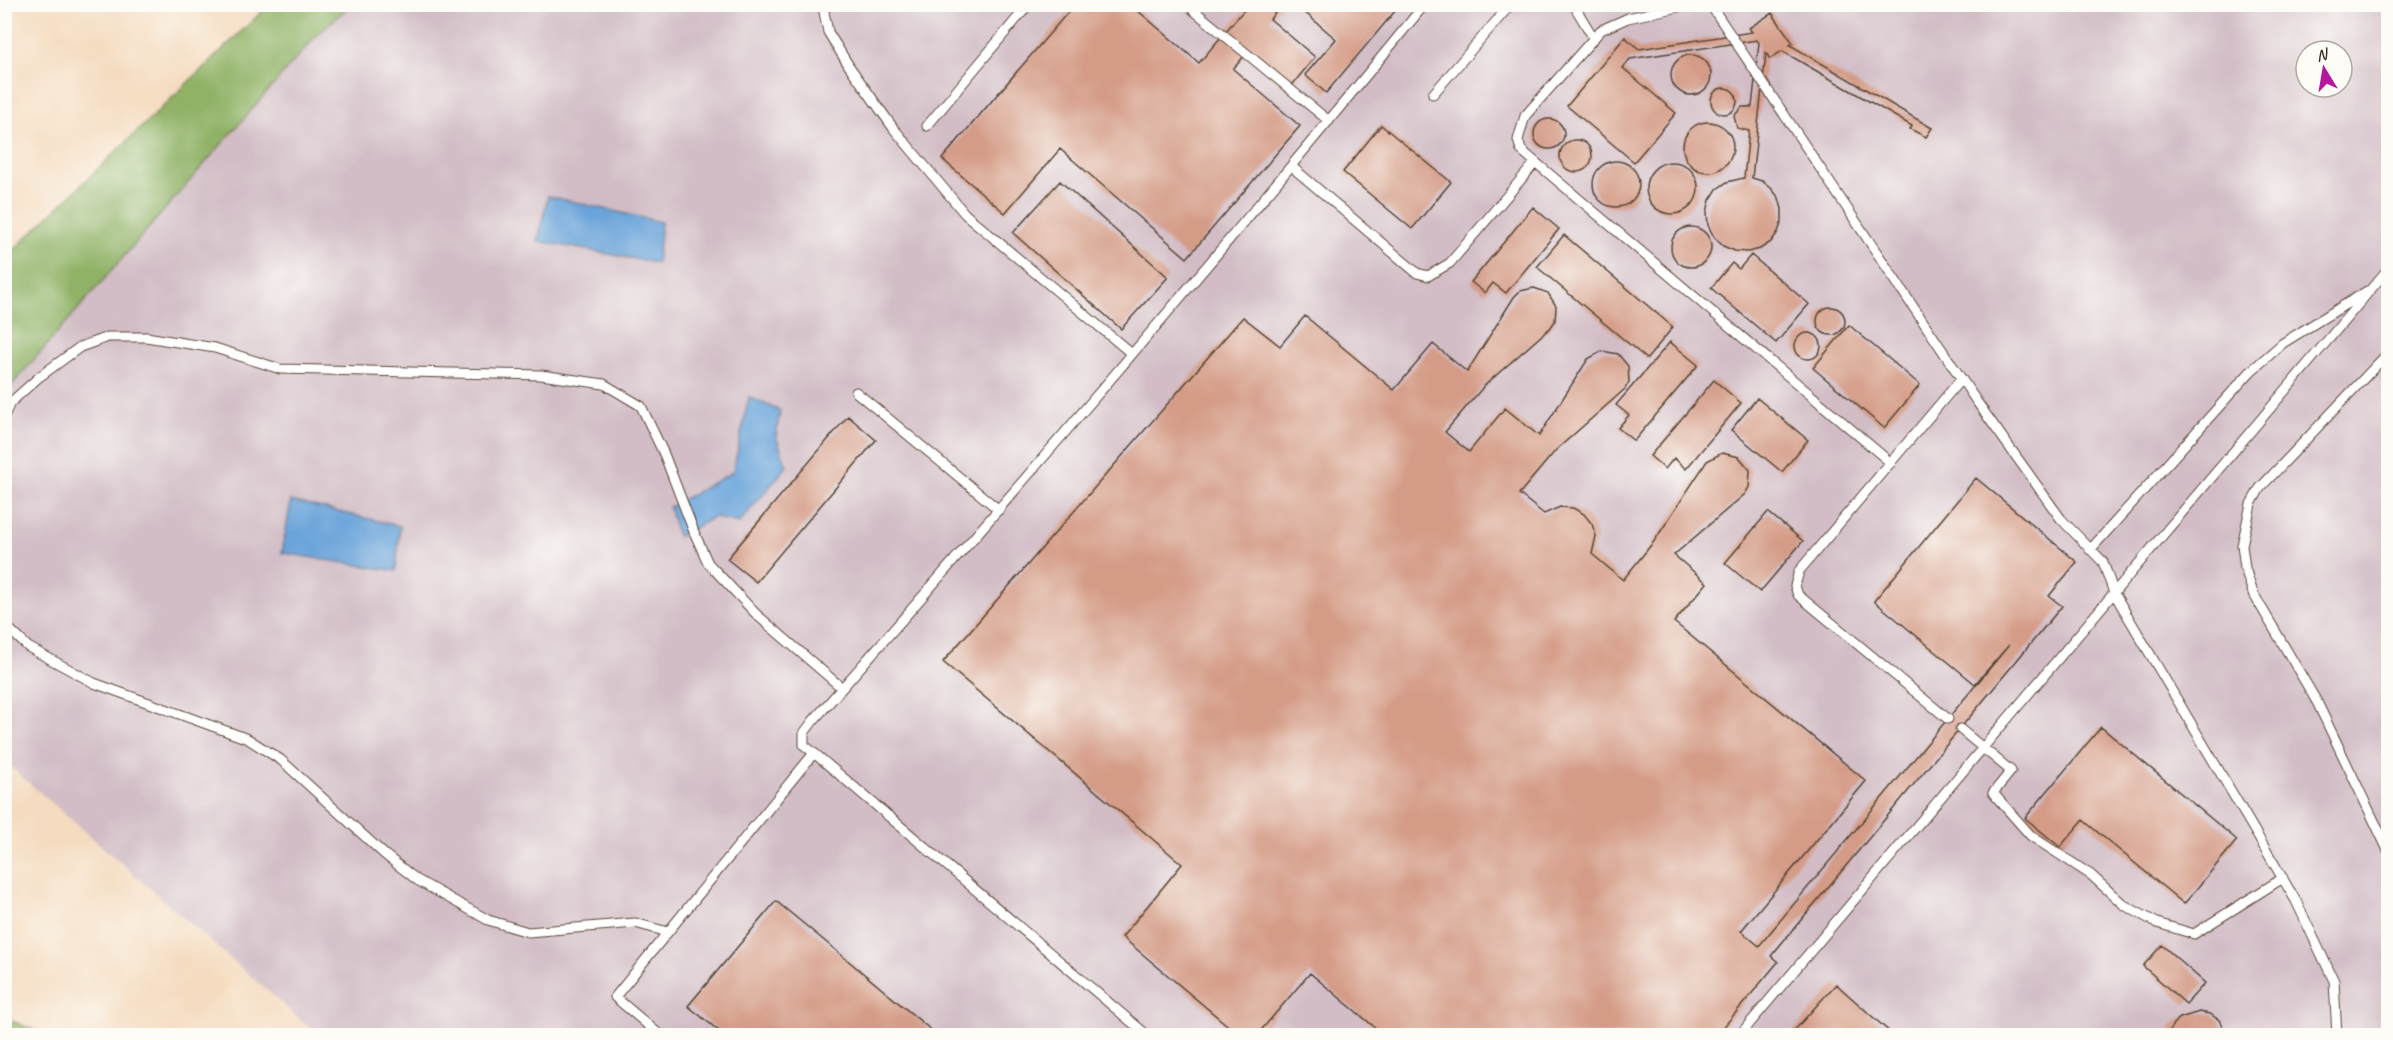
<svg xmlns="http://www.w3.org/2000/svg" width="2393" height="1040" font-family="Caveat,sans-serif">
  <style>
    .industrial { fill: #d2bdc6; fill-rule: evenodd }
    .forest { fill: #90b266; stroke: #666e42; stroke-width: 1.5 }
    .water { fill: #6aa4da; stroke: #52677c; stroke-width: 1.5 }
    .building { fill: #d49b86 }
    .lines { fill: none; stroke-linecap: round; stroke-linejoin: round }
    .service-casing { stroke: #574536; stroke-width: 11 }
    .service { stroke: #fff; stroke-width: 9 }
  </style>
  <rect width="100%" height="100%" fill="#fdfcf7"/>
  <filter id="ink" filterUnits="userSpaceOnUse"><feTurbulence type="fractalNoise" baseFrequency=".0167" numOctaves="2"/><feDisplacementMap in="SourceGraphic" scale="12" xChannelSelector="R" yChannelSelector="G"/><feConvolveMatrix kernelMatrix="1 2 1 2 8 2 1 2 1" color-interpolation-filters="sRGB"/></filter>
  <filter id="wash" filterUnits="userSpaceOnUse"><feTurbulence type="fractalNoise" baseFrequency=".008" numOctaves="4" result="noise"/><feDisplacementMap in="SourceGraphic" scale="24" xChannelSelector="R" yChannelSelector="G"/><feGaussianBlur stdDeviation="1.35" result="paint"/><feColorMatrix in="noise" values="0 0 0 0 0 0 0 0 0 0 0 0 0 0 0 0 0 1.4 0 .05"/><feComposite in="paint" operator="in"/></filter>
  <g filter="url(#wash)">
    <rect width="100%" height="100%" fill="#f5dcc0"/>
    <path class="industrial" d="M350,5H2388V1035H318L5,762V393L314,38ZM2306,51H2342V87H2306Z"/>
    <path class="forest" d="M270,4L350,5L314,38L5,393V258Z
      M4,1018H5L46,1035H5Z"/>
    <path class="water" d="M548,196L661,222L657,263L538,241Z
      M749,397L780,411L776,436L787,466L739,523L714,517L678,537L669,507L733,472Z
      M291,501L400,526L396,571L282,553Z"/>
    <g id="blocks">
      <path class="building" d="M1075,4H1130L1199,63L1249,4H1282L1270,19L1315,57L1288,90L1246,54L1233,69L1300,126L1187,258L1060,149L1005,213L942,159Z
        M1295,4H1401L1326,93L1305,75L1336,39Z
        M1772,13L1793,43L1790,45L1932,128L1926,137L1910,129L1912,126L1782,51L1770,59L1766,53L1752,178L1762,181L1771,188L1779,198L1782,209V221L1778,232L1771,242L1760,249L1748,252L1735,251L1723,246L1714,237L1708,225L1707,212L1710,200L1717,189L1727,182L1744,178L1749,131L1737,128L1734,116L1742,107H1752L1759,43L1757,40L1630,59L1623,68L1676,113L1634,162L1567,106L1625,37L1639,49L1752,32L1749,28Z
        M1671 75a20 20 0 1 1 40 0a20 20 0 1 1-40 0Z
        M1711 101a13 13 0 1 1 26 0a13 13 0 1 1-26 0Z
        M1534 134a15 15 0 1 1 30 0a15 15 0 1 1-30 0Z
        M1683 147a25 25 0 1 1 50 0a25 25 0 1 1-50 0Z
        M1381,125L1451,182L1412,229L1343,172Z
        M1560 156a16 16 0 1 1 32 0a16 16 0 1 1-32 0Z
        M1593 184a23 23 0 1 1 46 0a23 23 0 1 1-46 0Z
        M1646 188a26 26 0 1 1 52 0a26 26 0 1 1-52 0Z
        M1060,181L1168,277L1121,329L1013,233Z
        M1533,207L1559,229L1506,293L1493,283L1485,293L1471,282Z
        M1671 247a20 20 0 1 1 40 0a20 20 0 1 1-40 0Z
        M1564,235L1673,327L1647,359L1537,267Z
        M1751,255L1809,304L1776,343L1711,288L1732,263L1739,269Z
        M1534,288L1548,293L1556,306L1555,321L1551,327L1484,386L1445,432L1469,452L1505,408L1539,436L1588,359L1602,351L1618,354L1628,366L1629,382L1625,389L1556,450L1519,494L1544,514L1560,507L1573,508L1584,514L1592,524L1596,536L1592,554L1623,580L1655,540L1707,461L1722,453L1739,457L1750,470L1749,487L1745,494L1674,555L1707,583L1674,622L1866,781L1741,931L1759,946L2009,645L1975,684L1874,601L1976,478L2077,562L2049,596L2062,606L1771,956L1778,962L1717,1035H1384L1310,973L1257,1035H1239L1122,937L1182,864L943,662L1243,317L1280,346L1305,316L1394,390L1433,344L1467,372L1514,297L1520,291Z
        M1817 321a14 14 0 1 1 28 0a14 14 0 1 1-28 0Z
        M1849,325L1920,385L1884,428L1813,368Z
        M1795 346a13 13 0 1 1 26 0a13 13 0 1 1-26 0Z
        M1670,342L1698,365L1634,441L1618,428L1629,415L1616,405Z
        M1714,380L1741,403L1686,469L1674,458L1665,469L1650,456Z
        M1757,398L1808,440L1782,472L1731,430Z
        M848,416L876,440L756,582L727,559Z
        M1768,512L1803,541L1760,592L1725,563Z
        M2101,727L2237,840L2184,904L2083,820L2060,847L2025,818Z
        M776,901L827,943L937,1035H724L688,1006Z
        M2162,945L2205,983L2186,1004L2143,966Z
        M1836,984L1893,1035H1795L1792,1033Z
        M2199,1012L2210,1014L2219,1020L2227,1035H2168L2173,1024L2180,1018Z"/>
    </g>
  </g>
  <g filter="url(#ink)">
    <use href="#blocks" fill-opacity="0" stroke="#574536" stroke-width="1.5"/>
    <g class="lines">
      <defs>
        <path id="service" d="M826,4L824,12L828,32L849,66L894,129L965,214L1132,354
          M1186,4L1329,121
          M1573,4L1593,37
          M1692,4L1628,18L1601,30L1525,116L1518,140L1521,150L1891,463
          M1710,4L1977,402L2061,519L2103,562L2114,593L2296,901L2334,981L2337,1036
          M1433,94L1511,4
          M927,126L1029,4
          M1292,167L1417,273L1428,276L1450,263L1535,163
          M2388,353L2260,488L2251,504L2242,545L2245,568L2253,593L2317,702L2388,850
          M856,392L999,510
          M4,416L10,403L39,377L80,347L108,337H146L215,348L280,369L541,375L604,384L641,406L664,454L694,532L708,563L757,615L842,688
          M2090,550L2251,371L2283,343L2367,291
          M4,624L28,647L94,683L248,739L281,760L384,854L417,880L488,920L528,932L635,923L668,932
          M1948,719L1798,595L1795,586L1799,571L1961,379
          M1960,729L2011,771L1993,793L2031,836L2091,875L2124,905L2157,923L2194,934L2283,878
          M814,753L1148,1036
          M661,1036L615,997L814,753L804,745V733L813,721C1021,486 1226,247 1425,4
          M1739,1036L2388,269"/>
      </defs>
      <use href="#service" class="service-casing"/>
      <use href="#service" class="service"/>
    </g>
  </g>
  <rect width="2393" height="1040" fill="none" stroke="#fdfcf7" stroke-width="24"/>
  <g transform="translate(2324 69) rotate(349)"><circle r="28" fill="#fdfcf7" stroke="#afa8a0" stroke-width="1.5"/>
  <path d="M0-4.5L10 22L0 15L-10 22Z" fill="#b5179e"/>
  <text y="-9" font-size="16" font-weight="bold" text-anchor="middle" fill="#3b2a1e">N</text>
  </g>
</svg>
